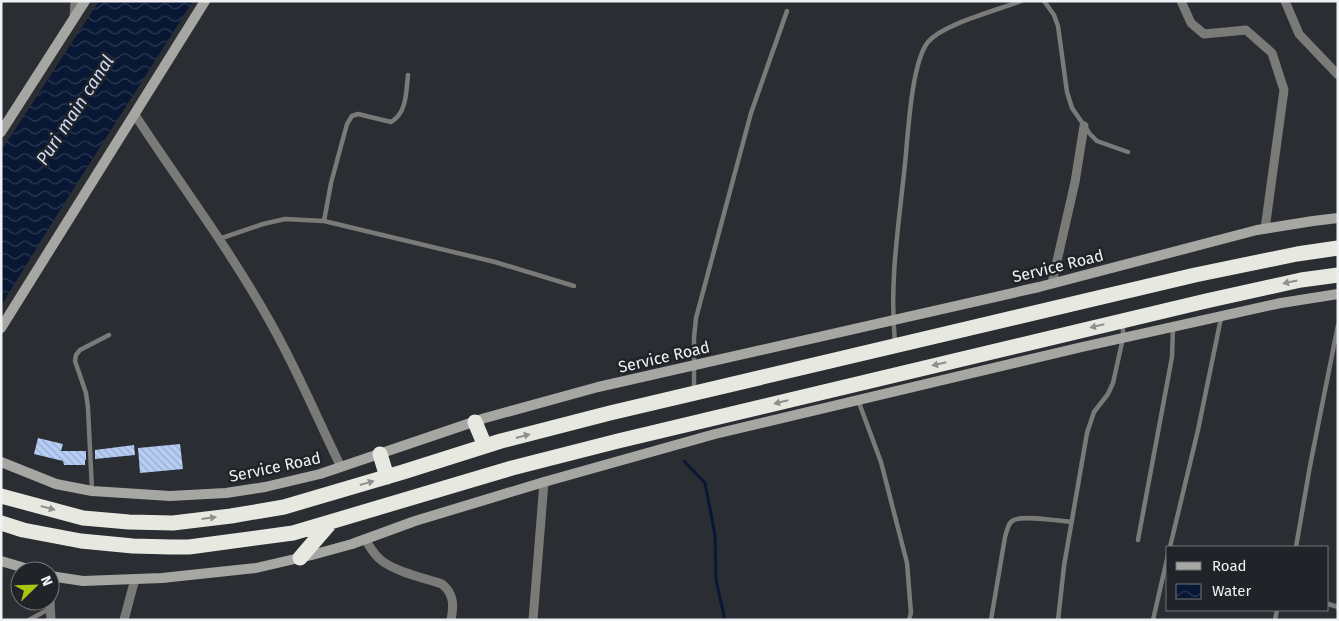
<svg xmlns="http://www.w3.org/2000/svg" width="1339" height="621" font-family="'Fira Sans',sans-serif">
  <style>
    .water { fill: url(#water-waves) }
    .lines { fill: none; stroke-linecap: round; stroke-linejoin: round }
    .stream { stroke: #081734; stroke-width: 3 }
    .building { fill: url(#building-back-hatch) }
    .lane { stroke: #7a7b78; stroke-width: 4.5 }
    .street { stroke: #7a7b78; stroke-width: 9 }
    .secondary { stroke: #a6a7a2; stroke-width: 10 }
    .highway { stroke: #e7e9e1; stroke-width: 15 }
    .oneway { fill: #8d908e }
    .labels { text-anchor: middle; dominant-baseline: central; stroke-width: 5; stroke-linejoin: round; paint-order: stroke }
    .street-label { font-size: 16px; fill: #eff1f5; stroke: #202328 }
    .water-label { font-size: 18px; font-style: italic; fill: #cddbf4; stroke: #202328 }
  </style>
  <defs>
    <pattern id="water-waves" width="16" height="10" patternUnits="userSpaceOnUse" patternTransform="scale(1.25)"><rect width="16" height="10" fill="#081734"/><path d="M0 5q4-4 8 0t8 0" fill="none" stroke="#2c3952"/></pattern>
    <pattern id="building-back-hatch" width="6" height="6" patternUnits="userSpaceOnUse" patternTransform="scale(1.25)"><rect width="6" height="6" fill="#b6cdf6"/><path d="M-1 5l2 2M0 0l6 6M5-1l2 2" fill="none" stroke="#9aaccb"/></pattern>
  </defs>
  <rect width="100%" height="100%" fill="#2a2d32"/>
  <path class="water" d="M99,1H193L55,218L1,306V151Z"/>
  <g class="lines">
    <path class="stream" d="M684,461L705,483L715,535L716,580L725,620"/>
  </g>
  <path class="building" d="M38,438L63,444L61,451H86V460H85V465H64L63,461L34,454Z
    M180,444L183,469L140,473L138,448Z
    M134,445L135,455L95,459V450Z"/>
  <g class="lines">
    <path class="lane" d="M1044,1L1054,15L1058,26L1067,92L1072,108L1090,134L1097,141L1128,152
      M324,221L331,183L347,124L352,116L358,114L391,122C407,113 406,92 408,75
      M219,239L263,224L285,219L324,221L495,262L574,286
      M895,342C889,283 899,223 905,164C908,136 911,63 928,42C943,24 998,10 1021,1
      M694,389V338L696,318L751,113L787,11
      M858,400L881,462L907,563L911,613L909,620
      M92,490L88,408L86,393L75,361L76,355L80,350L109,335
      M1138,540L1172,357L1173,328
      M1170,547L1198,430L1221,318
      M1296,547L1310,466L1338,325
      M1328,604L1338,607
      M29,620L49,609
      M991,620L1005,537C1007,531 1008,522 1014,520C1024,515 1060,521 1072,522
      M1058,620L1064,566L1087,433L1094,412L1108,394L1113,383L1123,338V324
      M1153,620L1168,555
      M1275,620L1277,610"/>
    <path class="street" d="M1181,1L1191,23L1204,34L1246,30L1272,53L1284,90L1265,229
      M1285,1L1299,34L1338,75
      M74,19L75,1
      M135,115C179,182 230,250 269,320C296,367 317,418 341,467
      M1052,283L1075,182L1084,126
      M365,539C370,547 374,555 382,561C397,572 424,578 442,584C454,594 454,605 451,620
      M50,599L54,577
      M50,601L51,620
      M124,620L135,579
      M533,620L544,482"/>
    <path class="secondary" d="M1,132L85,1
      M1,328L205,1
      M1,462L56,484L92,491L170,496L226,493L265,487L320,474L485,418L598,387L1039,287L1257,230L1313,221L1338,218
      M1,561L35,571
      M50,576L83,581L162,578L256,568L312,555L352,544L415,521L544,482L715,434L1082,347L1281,303L1338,294"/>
    <path class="highway" d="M475,422L485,446
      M380,454L387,477
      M1,496L83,518L129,522L173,523L231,516L284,507L403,472L501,441L610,413L1195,275L1297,254L1338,248
      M1,523L23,530L81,541L133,546L171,547H189L293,533L512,468L618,441L1206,301L1301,280L1338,275
      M300,558L331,522"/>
  </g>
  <defs><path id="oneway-solid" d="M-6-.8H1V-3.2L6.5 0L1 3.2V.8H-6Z" transform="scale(1.25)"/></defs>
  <g class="oneway">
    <use href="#oneway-solid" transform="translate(1290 282) rotate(168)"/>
    <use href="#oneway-solid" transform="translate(1097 326) rotate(167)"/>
    <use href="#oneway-solid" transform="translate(939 364) rotate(167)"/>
    <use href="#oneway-solid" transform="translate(781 402) rotate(166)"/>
    <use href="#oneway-solid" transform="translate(523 436) rotate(-15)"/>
    <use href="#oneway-solid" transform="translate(367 483) rotate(-16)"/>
    <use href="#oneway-solid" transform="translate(48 508) rotate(15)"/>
    <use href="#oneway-solid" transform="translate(209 518) rotate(-7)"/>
  </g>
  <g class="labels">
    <g class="street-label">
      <text transform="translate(1058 266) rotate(-14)">Service Road</text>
      <text transform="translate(664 357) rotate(-13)">Service Road</text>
      <text transform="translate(275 467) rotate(-12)">Service Road</text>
    </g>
    <g class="water-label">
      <text transform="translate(75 110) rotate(-57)">Puri main canal</text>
    </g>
  </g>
  <rect width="1339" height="621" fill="none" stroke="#eff1f5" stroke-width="5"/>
  <rect x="1166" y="546" width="162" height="65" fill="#202328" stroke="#73757a"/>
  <rect x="1176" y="562" width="25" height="8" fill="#a6a7a2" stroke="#73757a"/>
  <text x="1212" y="571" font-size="15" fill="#eff1f5">Road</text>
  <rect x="1176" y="584" width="25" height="15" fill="url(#water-waves)" stroke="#73757a"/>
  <text x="1212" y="596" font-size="15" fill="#eff1f5">Water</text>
  <g transform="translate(35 586) rotate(67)"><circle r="24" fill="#202328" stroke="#73757a"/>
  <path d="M0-4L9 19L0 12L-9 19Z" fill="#adc610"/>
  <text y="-8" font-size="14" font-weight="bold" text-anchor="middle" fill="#eff1f5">N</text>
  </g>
</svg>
